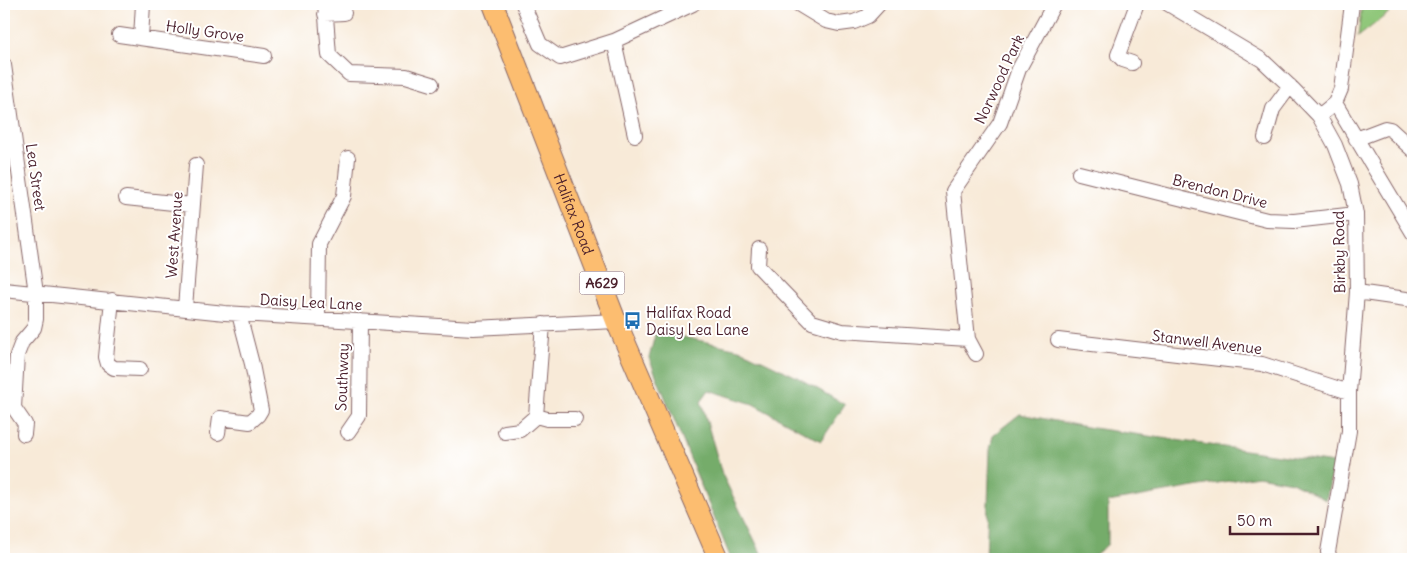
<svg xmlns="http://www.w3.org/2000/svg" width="1417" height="563" font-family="Delius,sans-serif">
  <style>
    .green { fill: #90c77a; stroke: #6d7352 }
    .forest { fill: #74ac6a; stroke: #5f664a }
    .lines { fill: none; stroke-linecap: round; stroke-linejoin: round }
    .minor-casing { stroke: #876668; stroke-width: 16 }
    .highway-casing { stroke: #876668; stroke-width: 22 }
    .minor { stroke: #fff; stroke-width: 14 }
    .highway { stroke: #fcbd6f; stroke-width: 20 }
    .labels { text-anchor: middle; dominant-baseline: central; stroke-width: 4; stroke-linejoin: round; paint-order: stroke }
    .shield { fill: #fff; stroke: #80626b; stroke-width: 1 }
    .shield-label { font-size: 14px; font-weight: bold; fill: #4a1f2b }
    .street-label { font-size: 15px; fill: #4a1f2b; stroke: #fff }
    .poi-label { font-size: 15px; fill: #4a1f2b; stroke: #fff; text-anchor: start }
  </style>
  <rect width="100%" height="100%" fill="#fff"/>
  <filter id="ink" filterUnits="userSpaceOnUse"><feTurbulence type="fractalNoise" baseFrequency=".02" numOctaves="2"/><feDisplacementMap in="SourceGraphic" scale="10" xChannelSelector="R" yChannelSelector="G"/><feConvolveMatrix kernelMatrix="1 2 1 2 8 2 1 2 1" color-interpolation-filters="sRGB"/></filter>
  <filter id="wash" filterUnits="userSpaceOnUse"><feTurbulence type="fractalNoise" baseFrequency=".0096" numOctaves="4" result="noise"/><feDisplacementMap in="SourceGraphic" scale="20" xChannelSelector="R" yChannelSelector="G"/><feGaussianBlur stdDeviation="1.12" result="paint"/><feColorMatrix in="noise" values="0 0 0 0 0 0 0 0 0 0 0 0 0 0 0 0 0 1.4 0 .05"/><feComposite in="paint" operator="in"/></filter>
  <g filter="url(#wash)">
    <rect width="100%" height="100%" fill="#f8ead8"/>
    <path class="green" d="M1362,4H1400L1358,37Z"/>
    <path class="forest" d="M656,331L739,349L797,377L845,405L821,441L753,404L709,390L701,401L722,474L764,559H731L649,358Z
      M1020,414L1086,427L1334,463L1326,500L1292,482L1258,476L1108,502V544L1090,559H986L990,450L993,435Z"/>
  </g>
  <g filter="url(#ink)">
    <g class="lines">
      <defs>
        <path id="minor" d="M325,4L329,55L349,74L406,76L432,84
          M523,4L540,44L560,58L614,41L693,4
          M798,4L826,21L839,24L854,22L868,16L879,4
          M1168,4L1262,60L1293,89L1319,116L1335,145L1350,184L1356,214L1357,292L1349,392V431L1328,552L1330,559
          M325,14L344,13
          M119,35L264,56
          M141,38L143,4
          M614,41L635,135
          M1132,63L1123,60L1118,55L1137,4
          M4,65L36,293V319L34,328L22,342L17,355L14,408L25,424L24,434
          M1335,103L1413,233
          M1319,116L1335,103L1341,89L1352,4
          M1265,138L1273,109L1290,86
          M1356,139L1385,128L1390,129L1413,150
          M1079,173L1267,220L1294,221L1356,214
          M126,198L192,205
          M759,249L758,266L812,322L842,331L968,339L953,191L1000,123L1019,69L1054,4
          M4,290L225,313L473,328L616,321
          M1357,292L1413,300
          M112,300L106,357L108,364L114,368L140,369
          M185,308L196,165
          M318,319L319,244L344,196L348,158
          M543,324L536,416L547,419H575
          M968,339L976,354
          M1058,340L1262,364L1349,392
          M348,432L359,416L360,321
          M505,432L520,430L536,416
          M218,433L220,418L250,422L258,415L261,410L252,364L239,314"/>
        <g id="highway">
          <path id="s1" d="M493,4L616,321L719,559"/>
        </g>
      </defs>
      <use href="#minor" class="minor-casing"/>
      <use href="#highway" class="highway-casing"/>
      <use href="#minor" class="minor"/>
      <use href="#highway" class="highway"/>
    </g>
  </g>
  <defs>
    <symbol id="bus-bare" viewBox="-9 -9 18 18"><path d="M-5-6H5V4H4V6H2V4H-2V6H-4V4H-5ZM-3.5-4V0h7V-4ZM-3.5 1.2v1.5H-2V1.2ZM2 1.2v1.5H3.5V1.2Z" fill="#1f6fb2" stroke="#fff" stroke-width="2.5" paint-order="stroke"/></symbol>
  </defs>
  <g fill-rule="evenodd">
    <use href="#bus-bare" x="620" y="308" width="25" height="25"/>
  </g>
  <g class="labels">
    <rect class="shield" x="579.5" y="271.5" width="45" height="23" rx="4"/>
    <g class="shield-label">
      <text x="602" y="283">A629</text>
    </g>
    <g class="street-label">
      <text transform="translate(205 31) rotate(8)">Holly Grove</text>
      <text transform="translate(999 79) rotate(-65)">Norwood Park</text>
      <text transform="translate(36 177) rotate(82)">Lea Street</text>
      <text transform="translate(1220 191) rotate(14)">Brendon Drive</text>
      <text stroke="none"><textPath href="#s1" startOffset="225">Halifax Road</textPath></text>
      <text transform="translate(174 235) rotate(-86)">West Avenue</text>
      <text transform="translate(1339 252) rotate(-91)">Birkby Road</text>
      <text transform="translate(311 302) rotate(3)">Daisy Lea Lane</text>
      <text transform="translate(1207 342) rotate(7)">Stanwell Avenue</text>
      <text transform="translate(342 377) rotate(-88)">Southway</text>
    </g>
    <g class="poi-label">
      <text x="646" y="312">Halifax Road<tspan x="646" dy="17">Daisy Lea Lane</tspan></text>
    </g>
  </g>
  <rect width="1417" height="563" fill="none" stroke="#fff" stroke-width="20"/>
  <path d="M1230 526v8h88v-8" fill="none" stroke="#4a1f2b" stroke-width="2.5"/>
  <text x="1237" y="526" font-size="15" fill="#4a1f2b" stroke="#ffffff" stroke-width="4" paint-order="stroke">50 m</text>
</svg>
